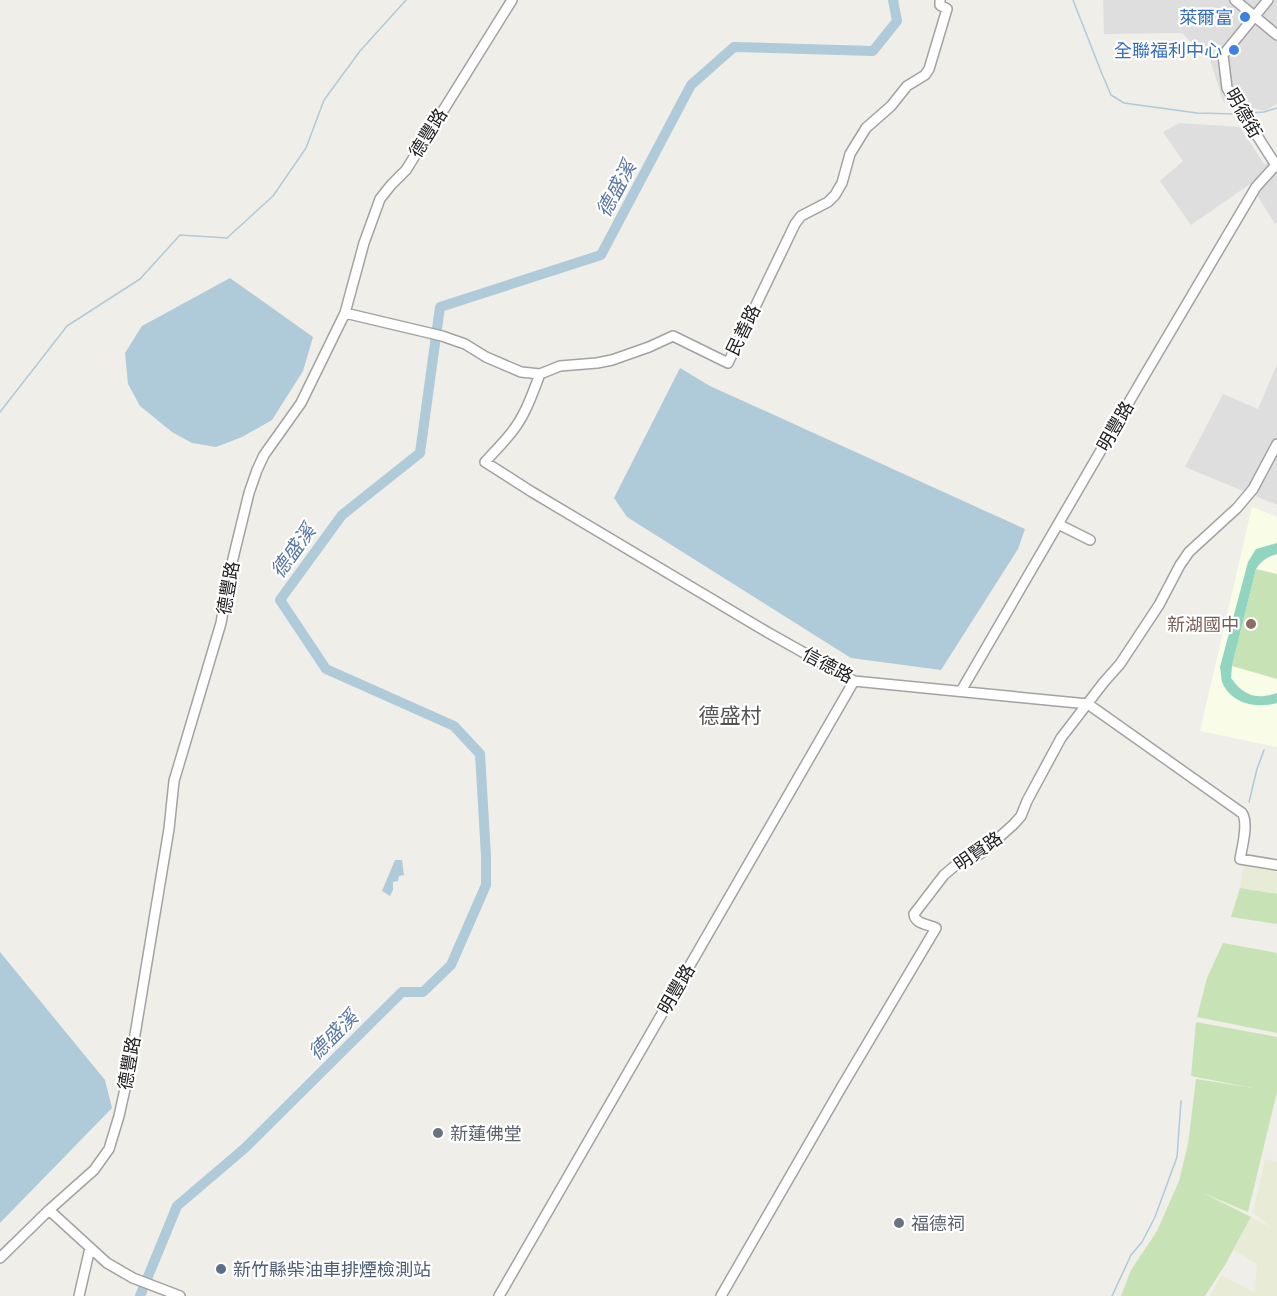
<svg xmlns="http://www.w3.org/2000/svg" width="1277" height="1296" font-family="'Work Sans','Noto Sans TC',sans-serif">
  <style>
    .residential { fill: #dfdede }
    .education { fill: #f9fce6 }
    .farmland { fill: #e8ecd6 }
    .grass { fill: #c7e3b5 }
    .pitch { fill: #91d5c1 }
    .water { fill: #afcad8 }
    .lines { fill: none; stroke-linecap: round; stroke-linejoin: round }
    .stream { stroke: #afcad8; stroke-width: 1.5 }
    .river { stroke: #afcad8; stroke-width: 10 }
    .minor-casing { stroke: #a2a2a2; stroke-width: 12 }
    .minor { stroke: #fff; stroke-width: 9 }
    .shop-dot { fill: #3f7fe0; stroke: #fff; stroke-width: 2 }
    .education-dot { fill: #8d6e63; stroke: #fff; stroke-width: 2 }
    .worship-dot { fill: #6b7280; stroke: #fff; stroke-width: 2 }
    .service-dot { fill: #5c6f8a; stroke: #fff; stroke-width: 2 }
    .labels { text-anchor: middle; dominant-baseline: central; stroke-width: 4.5; stroke-linejoin: round; paint-order: stroke }
    .shop-label { font-size: 18px; fill: #366cbe; stroke: #fff; text-anchor: end }
    .street-label { font-size: 18px; fill: #212121; stroke: #fff }
    .education-label { font-size: 18px; fill: #785e54; stroke: #fff; text-anchor: end }
    .worship-label { font-size: 18px; fill: #5b616d; stroke: #fff; text-anchor: start }
    .service-label { font-size: 18px; fill: #4e5e75; stroke: #fff; text-anchor: start }
    .water-label { font-size: 20px; font-style: italic; fill: #5877a5; stroke: #fff }
    .quarter-label { font-size: 21px; fill: #545454; stroke: #fff }
  </style>
  <rect width="100%" height="100%" fill="#f0eee8"/>
  <path class="residential" d="M1103,0H1277V104L1265,111L1223,101L1210,60L1182,33L1104,34Z
    M1179,123L1240,127L1264,164L1277,161V222L1275,224L1250,184L1191,225L1160,181L1183,161L1163,132Z
    M1277,364V505L1185,467L1223,394L1258,409Z"/>
  <path class="education" d="M1252,507L1277,517V747L1200,731Z"/>
  <path class="farmland" d="M1244,862L1277,869V894L1240,888Z
    M1265,1159L1277,1162V1296H1210L1221,1275L1255,1293L1257,1264L1234,1250L1251,1217L1272,1228L1253,1213Z"/>
  <path class="grass" d="M1256,569L1277,574V679L1232,666Z
    M1240,888L1277,894V924L1231,917Z
    M1223,943L1277,953V1033L1197,1017L1207,978Z
    M1196,1022L1277,1037V1092L1248,1212L1203,1193L1251,1217L1225,1265L1205,1296H1121L1131,1270L1157,1231L1179,1181L1188,1144L1196,1079L1253,1088L1191,1076Z"/>
  <path class="pitch" d="M1277,543V554C1267,557 1262,560 1256,569L1232,666L1231,678C1244,696 1256,700 1277,693V703C1257,709 1231,704 1222,682C1221,677 1221,672 1220,667L1248,562L1256,549Z"/>
  <path class="water" d="M230,278L313,337L303,371L272,420L242,437L216,447L192,443L172,432L140,406L128,384L125,353L142,326Z
    M680,368L710,386L1025,529L1018,549L941,670L851,658L627,517L614,498Z
    M395,860H402L404,875L399,876L398,881L393,882V890L390,896L382,891Z
    M0,952L105,1080L112,1108L0,1223Z"/>
  <g class="lines">
    <path class="stream" d="M1073,0L1102,74L1111,95L1124,103L1197,113L1237,114
      M1249,113L1264,112L1277,108
      M0,412L67,326L140,279L180,235L227,238L273,196L306,148L324,100L360,51L406,0
      M1249,802L1257,769L1264,750
      M1112,1296L1131,1255L1142,1242L1155,1217L1177,1157L1181,1101"/>
    <path class="river" d="M140,1296L177,1206L245,1148L402,992H423L451,965L486,885V856L480,754L454,726L326,669L280,600L342,515L420,453L440,307L601,255L691,85L734,47L873,51L897,21L893,0"/>
    <defs>
      <path id="minor" d="M1235,0L1277,35
        M1268,0L1223,55L1227,88L1277,167
        M345,313L442,336L465,344L486,357L521,372L540,374L560,366L597,363L612,360L649,347L673,336L728,363L795,224L801,216L828,202L835,195L842,183L850,154L866,128L891,106L907,86L925,75L929,69L947,9L940,5V0
        M540,374C532,395 525,416 511,433C503,443 494,452 485,462L532,492L767,632L854,681L1088,704L1242,813C1249,823 1242,847 1240,859L1277,865
        M1058,524L1090,540
        M961,691L1143,378L1256,187L1276,165
        M49,1210L107,1263L133,1278L180,1296
        M0,1258L49,1210L94,1170L109,1149L119,1116L129,1071L169,829L174,781L221,623L230,571L249,493L257,470L264,455L301,403L345,313L364,243L380,199L391,185L406,170L512,0
        M79,1296L90,1248
        M499,1296L854,681
        M721,1296L841,1088L936,928C927,924 915,924 914,914L944,875L957,864L978,855L985,850L1014,824L1021,816L1027,801L1061,738L1104,682L1120,664L1159,605L1180,565L1189,552L1237,508L1253,489L1277,444"/>
    </defs>
    <use href="#minor" class="minor-casing"/>
    <use href="#minor" class="minor"/>
  </g>
  <g class="shop-dot">
    <circle cx="1245" cy="17" r="6"/>
    <circle cx="1234" cy="50" r="6"/>
  </g>
  <circle class="education-dot" cx="1251" cy="624" r="6"/>
  <g class="worship-dot">
    <circle cx="438" cy="1133" r="6"/>
    <circle cx="899" cy="1223" r="6"/>
  </g>
  <circle class="service-dot" cx="221" cy="1269" r="6"/>
  <g class="labels">
    <g class="shop-label">
      <text x="1233" y="17">萊爾富</text>
      <text x="1222" y="50">全聯福利中心</text>
    </g>
    <g class="street-label">
      <text transform="translate(1244 113) rotate(60)">明德街</text>
      <text transform="translate(428 133) rotate(-58)">德豐路</text>
      <text transform="translate(743 330) rotate(-64)">民善路</text>
      <text transform="translate(1115 426) rotate(-60)">明豐路</text>
      <text transform="translate(228 588) rotate(-80)">德豐路</text>
      <text transform="translate(828 665) rotate(28)">信德路</text>
      <text transform="translate(978 851) rotate(-35)">明賢路</text>
      <text transform="translate(676 989) rotate(-60)">明豐路</text>
      <text transform="translate(129 1063) rotate(-80)">德豐路</text>
    </g>
    <g class="education-label">
      <text x="1239" y="624">新湖國中</text>
    </g>
    <g class="worship-label">
      <text x="450" y="1133">新蓮佛堂</text>
      <text x="911" y="1223">福德祠</text>
    </g>
    <g class="service-label">
      <text x="233" y="1269">新竹縣柴油車排煙檢測站</text>
    </g>
    <g class="water-label">
      <text transform="translate(616 189) rotate(-62)">德盛溪</text>
      <text transform="translate(293 551) rotate(-54)">德盛溪</text>
      <text transform="translate(333 1035) rotate(-45)">德盛溪</text>
    </g>
    <g class="quarter-label">
      <text x="730" y="715">德盛村</text>
    </g>
  </g>
</svg>
